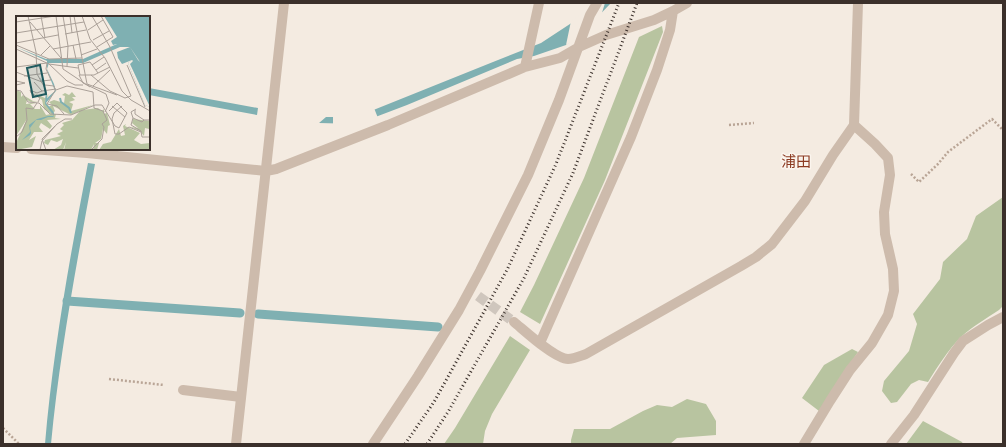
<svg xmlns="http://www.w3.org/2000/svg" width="1006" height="447" font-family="'DejaVu Sans','Noto Sans JP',sans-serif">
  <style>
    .green { fill: #b8c4a0 }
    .water { fill: #7fb0b2 }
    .pier { fill: #f4ebe1 }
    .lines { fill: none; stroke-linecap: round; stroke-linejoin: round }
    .stream { stroke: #7fb0b2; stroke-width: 9 }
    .minor-tunnel { stroke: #cfc6bd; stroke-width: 10; stroke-dasharray: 10 5; stroke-linecap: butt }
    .path { stroke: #b9a596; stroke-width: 2.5; stroke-dasharray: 2 2; stroke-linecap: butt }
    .service { stroke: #cdbbac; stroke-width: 10 }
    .minor { stroke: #cdbbac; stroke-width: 10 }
    .rail { stroke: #3b302b; stroke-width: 3; stroke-dasharray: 1 3; stroke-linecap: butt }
    .labels { text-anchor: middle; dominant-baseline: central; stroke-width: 3; stroke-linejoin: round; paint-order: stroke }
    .quarter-label { font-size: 15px; fill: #8c3b22; stroke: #fbf5ee }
    .inset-river { fill: none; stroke: #7fb0b2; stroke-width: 2 }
    .inset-road { fill: none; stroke: #aaa098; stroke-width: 1 }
    .view { fill: #1f5a5e; fill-opacity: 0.15; stroke: #1f5a5e; stroke-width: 2 }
    .inset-edge { fill: none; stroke: #3b302b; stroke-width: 2 }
  </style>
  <rect width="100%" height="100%" fill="#f4ebe1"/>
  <path class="green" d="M662,26L663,32L605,180L540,324L520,312L534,285L584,178L639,37Z
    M1003,197V306L999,310C987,318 973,326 961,337C948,350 938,366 928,382L919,380L911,384L897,402L891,403L882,391L884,381L909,351L917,324L913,314L940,279L943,262L967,239L976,216Z
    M510,336L530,350L492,414L485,431L483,444H444L455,428Z
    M852,349L858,352L819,411L802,398L824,365Z
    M687,399L706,404L716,421V435L677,438L670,444H571V440L574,429H610L643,411L657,405L672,407Z
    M923,421L962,442L963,444H906Z"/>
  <path class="water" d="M602,3H611L585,30L566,45L534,56L517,59L407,105L357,124L319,123L326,117H356L493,62L541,43Z
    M149,88L258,108L257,115L149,95Z
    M88,163L95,164C78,256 60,350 51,444H45C53,350 70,256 88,163Z"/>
  <path class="pier" d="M598,3H605L601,16L586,32L580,37L566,45L571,21Z
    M374,108L378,118L358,126H333V115H356Z"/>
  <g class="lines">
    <path class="stream" d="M67,301L240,313
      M258,314L438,327"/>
    <path class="minor-tunnel" d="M478,296L514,322"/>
    <path class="path" d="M729,125L754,123
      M911,174L919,182L938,164L948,152L992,119L1003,130
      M109,379L164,385
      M3,428L19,444"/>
    <path class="service" d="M183,390L241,397"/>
    <path class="minor" d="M525,67L539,3
      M3,147L17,148
      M31,149L87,153L266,171L276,169L388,125L525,67L560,58L579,47L606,35L654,20L673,11L687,3
      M514,322C525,331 555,359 568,359C574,359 580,356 586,354L741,266L756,257L772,244L805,201L833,155L854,125L858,3
      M540,343L631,137L657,70L670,30L673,11
      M236,444L284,3
      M373,444L418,376L459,310L480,271L528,175L559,100L590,15L597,3
      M804,444L830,401L850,370L872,343L888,315L894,291L893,269L885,234L884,212L890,175L888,158L875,144L854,125
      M891,444L914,415L954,353L963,341L988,325L1003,317"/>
    <path class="rail" d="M405,444L434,402L507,270L556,164L619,3
      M427,444L448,412L524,278L573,173L637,3"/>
  </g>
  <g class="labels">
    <g class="quarter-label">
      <text x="796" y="162">浦田</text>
    </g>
  </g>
  <g transform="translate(16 16)">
    <rect width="134" height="134" fill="#f4ebe1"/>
    <path d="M0,74L5,76V81L7,79L17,85H22L15,86L11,84L10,88H11L15,87L20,88H14L19,93H24V89L30,99L35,98L28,93L26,84L18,77L29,82L33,78L29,85L32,91L36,89L33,86L38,84L48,87L49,80L46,79L49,77L53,79L56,76L60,81H56L59,84L53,86L57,88L55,95L77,89L66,94L82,92L86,95L88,93V98L91,97L94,109L92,110L91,118L87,113L85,123L79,127H83L81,134H77L78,128L75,134H48L50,126L47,134H37L45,129L47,123L41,126L35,124L32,129L28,127L29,124L45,120L41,118L47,115L44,113L48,109L46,107L56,104L64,95L55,99L37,90L39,95L36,98H40L39,102L45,103L31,104L36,110L34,113L25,107L23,111L27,116H18L13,124L20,120L16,131L0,134V127L11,103L0,120ZM117,103L134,105V117L133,113L129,112L128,120L124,115L114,111L122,112L116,107ZM110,108L109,110L124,117L118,124L125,128L134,127V134H83L87,128L95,126L103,113L105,120L109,119L107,110Z" fill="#b8c4a0"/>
    <path d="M88,0H134V91L129,89L112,47L116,44L106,48L102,42L101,36L114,31L122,44L124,46L114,31H104L67,47H33L31,53L38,68L40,75L30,87L37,95L38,97V100L37,101H32L25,104H20L14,112L15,117L14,119L6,124L5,134L6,124L14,116L13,109L21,103L32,100H38L29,88L30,73L29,68L26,66L23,60L22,59L29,68L30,73L31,77V82L39,75L31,54V45L0,31L30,43H67L101,28L97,29L95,25L101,21Z" fill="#7fb0b2"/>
    <path d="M116,44L117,45L114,48L134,91L129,89L112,47Z" fill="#f4ebe1"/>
    <path class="inset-river" d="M44,82L45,86L53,92L55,97"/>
    <path class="inset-road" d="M12,0L20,36L21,58L30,74M25,0L29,22M40,0L47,53L74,71M47,0L52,30L51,50M54,0L56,17M58,0L71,68L101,79M66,0L74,23L89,42L106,75L115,84L134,95M0,6L39,0M14,6L45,42M72,14L87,4M0,17L68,6M49,18L70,14M77,24L93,15M0,27L42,19M0,29L33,43L66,42M57,29L60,43M81,31L97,21L85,0M0,33L33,48L62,52M37,33L75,26M25,39L34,30M65,39L81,33M33,48L51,65L59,69H67M76,49L88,41M111,49L129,91M0,51L31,47L30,53L35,64L26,65M80,54L90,47M0,56L26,66M64,59L62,49L74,46L82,57M75,59L94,75L109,82L115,80L94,31L76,0M8,60L31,57M0,65L9,67L0,69M18,66L26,75L40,73L31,88L41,90L48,98M29,69L38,70L39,73M77,70L94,54M0,74L5,75L12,86L23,87L34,98L55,99L79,89H86L99,110L103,112L111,97M40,74L51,70L77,76L78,92L87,95L91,104L86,108L88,111L86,123L75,134M22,86L24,82L15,77L14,74L21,77L26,75M96,90L109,101M106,90L98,97L96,103L99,118H103L113,111L125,116M120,93L115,96L117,102L115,109L125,115L126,121H134M119,94V98L128,104M93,95L101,87L111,97M89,96L93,87L90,78L67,67L63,59H78L94,51M117,102L126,106L128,104H134M0,121L6,116L11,104L10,92L17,93L21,87M24,134L26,125L41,108L49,103H56M30,134L26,123L39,110"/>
    <path class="view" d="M24,49L30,78L17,81L11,52Z"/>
    <rect width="134" height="134" class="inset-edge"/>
  </g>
  <rect width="1006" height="447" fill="none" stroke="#3b302b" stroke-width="8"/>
</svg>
